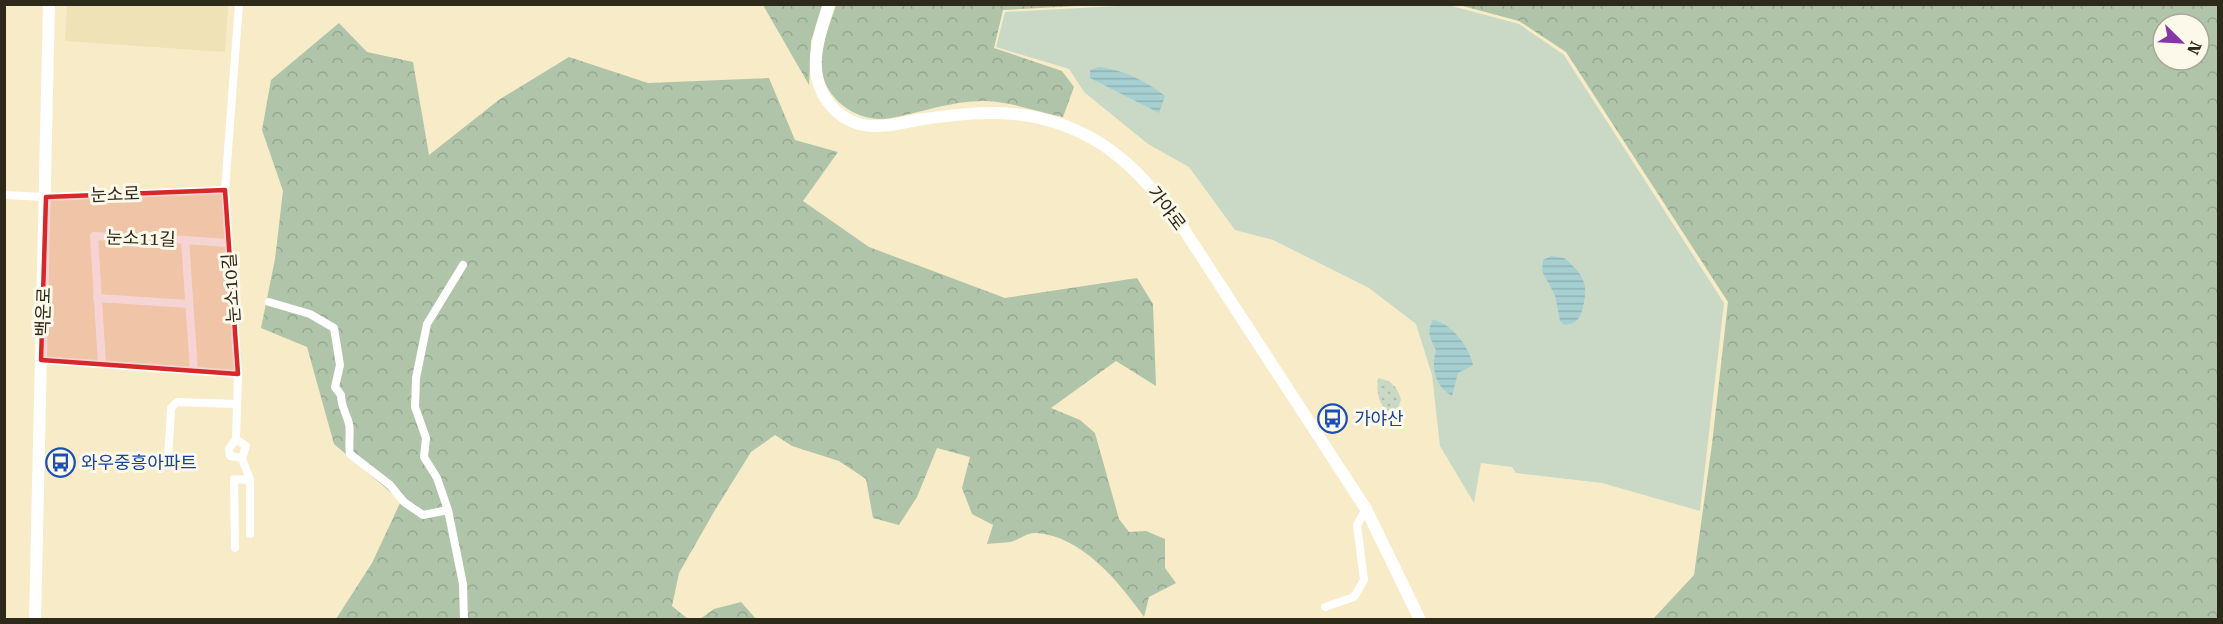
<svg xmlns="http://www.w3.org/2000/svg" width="2223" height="624" font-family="'Roboto Serif','Noto Sans KR',serif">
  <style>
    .built { fill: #efe2b6 }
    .grass { fill: #cad9c6 }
    .forest { fill: url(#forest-crowns); fill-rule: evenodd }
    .park { fill: url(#park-dots) }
    .water { fill: url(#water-rules) }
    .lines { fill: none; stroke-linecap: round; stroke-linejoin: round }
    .street { stroke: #fff; stroke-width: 8 }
    .secondary { stroke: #fff; stroke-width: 12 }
    .marked { fill: #d62828; fill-opacity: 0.2; stroke: #d62828; stroke-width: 4.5; stroke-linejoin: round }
    .labels { text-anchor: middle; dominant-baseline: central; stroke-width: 6; stroke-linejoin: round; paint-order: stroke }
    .street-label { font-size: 18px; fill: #2d291b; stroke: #fdf9ea }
    .transit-label { font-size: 18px; fill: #164399; stroke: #fdf9ea; text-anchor: start }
  </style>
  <defs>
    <pattern id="forest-crowns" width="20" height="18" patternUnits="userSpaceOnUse" patternTransform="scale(1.5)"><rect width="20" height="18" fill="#afc4a9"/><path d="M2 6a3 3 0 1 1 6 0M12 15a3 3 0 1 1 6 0" fill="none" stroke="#97a891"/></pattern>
    <pattern id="park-dots" width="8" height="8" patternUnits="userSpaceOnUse" patternTransform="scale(1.5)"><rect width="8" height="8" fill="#cad9c6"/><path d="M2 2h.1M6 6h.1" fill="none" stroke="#aebaaa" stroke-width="1.8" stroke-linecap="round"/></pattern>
    <pattern id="water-rules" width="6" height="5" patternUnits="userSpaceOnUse" patternTransform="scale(1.5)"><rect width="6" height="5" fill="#a6cfd2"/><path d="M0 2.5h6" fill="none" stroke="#8fb2b4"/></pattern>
  </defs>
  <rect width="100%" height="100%" fill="#f7ecc7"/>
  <path class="built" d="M67,4L228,5L225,52L65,41Z"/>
  <path class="grass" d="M1136,5H1448L1519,24L1564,55L1724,303L1700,511L1602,483L1516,473L1512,467L1481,463L1474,503L1440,446L1432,375L1416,324L1369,288L1273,240L1235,230L1189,167L1148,144L1084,92L1069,69L996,47L1005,12Z"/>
  <path class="forest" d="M763,5H822L811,41L809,85Z
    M836,5H1094L1003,10L994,48L1062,71L1074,87L1063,117C1039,112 1011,102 986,101C955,100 922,112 891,118C861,124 827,102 822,72C818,50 830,25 836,5Z
    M1459,5H2218V619H1653L1694,575L1712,444L1728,302L1566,52L1519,21ZM2163,24H2199V60H2163Z
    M339,23L367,52L413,62L429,155L500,99L569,57L648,83L769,78L795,140L838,152L803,201L869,247L1005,298L1137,278L1153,304L1156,386L1116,361L1051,408L1080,420L1095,433L1119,519L1129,532L1146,531L1165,539V568L1176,583L1149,597L1144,617C1119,582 1082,536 1036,533C1027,532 1019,540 1010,542C1003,543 994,543 987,544L993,525L972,514L962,488L970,457L937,448L917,497L899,525L873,518L866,479L839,461L792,446L775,435L751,452L715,510L679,573L672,606L688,619H336L372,563L401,501L334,444L307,347L261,328L275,259L283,191L262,130L271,80Z
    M741,602L756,619H700L714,609Z"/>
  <path class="park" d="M1378,378C1392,381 1397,386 1401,400L1396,414C1379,411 1376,393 1378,378Z"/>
  <path class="water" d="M1099,67C1124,70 1146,81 1165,96L1159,113L1090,78V70Z
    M1551,256L1564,258C1583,274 1589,283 1583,307C1580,318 1578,323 1565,325L1560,321L1555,295L1542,271L1543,260Z
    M1433,320C1452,323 1469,347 1473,365L1458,373L1452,396C1435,386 1431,369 1436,350C1430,338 1426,332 1433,320Z"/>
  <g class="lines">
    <path class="street" d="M4,195L46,197L225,190
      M185,240L228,243
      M97,298L189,304
      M269,302L310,314L334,328L340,365L335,387L341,395C341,407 346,412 349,424C351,430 348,444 350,454L390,485L404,502L423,515L448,510L463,584L464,620
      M41,360L238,374
      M102,364L94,236L185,240L194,371
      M236,439L246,446L242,458L230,456L229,449L236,439L238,374L225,190L239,4
      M242,458L250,480V534
      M168,459L171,408L177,402L236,404
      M448,510L437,478L424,457L426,438L415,407L416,378L427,324L463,265
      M235,548L234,479L250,480
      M1325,607L1354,597L1364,580L1357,525L1366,509"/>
    <path class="secondary" d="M829,4C817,42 804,79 835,110C844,119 859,126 872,126C888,127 902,123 917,120C957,114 1000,109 1039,118C1105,133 1142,173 1181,225L1366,509L1420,620
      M35,620L49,4"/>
  </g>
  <path class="marked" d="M225,190L238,374L41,360L46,197Z"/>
  <defs>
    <symbol id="bus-ring" viewBox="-11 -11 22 22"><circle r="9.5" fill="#fdf9ea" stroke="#1a4fb4" stroke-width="1.5"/><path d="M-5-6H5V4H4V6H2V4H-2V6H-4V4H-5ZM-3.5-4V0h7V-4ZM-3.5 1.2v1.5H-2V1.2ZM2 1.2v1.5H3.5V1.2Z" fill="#1a4fb4"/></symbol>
  </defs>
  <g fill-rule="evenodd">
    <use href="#bus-ring" x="1316" y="402" width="33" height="33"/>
    <use href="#bus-ring" x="44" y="446" width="33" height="33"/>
  </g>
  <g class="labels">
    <g class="street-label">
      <text transform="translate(115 194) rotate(-2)">눈소로</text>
      <text transform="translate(1167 208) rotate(53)">가야로</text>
      <text transform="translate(141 238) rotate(2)">눈소11길</text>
      <text transform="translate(231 288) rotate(-94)">눈소10길</text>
      <text transform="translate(43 312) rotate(-88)">백운로</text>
    </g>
    <g class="transit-label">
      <text x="1354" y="418">가야산</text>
      <text x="81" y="462">와우중흥아파트</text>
    </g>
  </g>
  <rect width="2223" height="624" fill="none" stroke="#2d291b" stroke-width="12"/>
  <g transform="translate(2181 42) rotate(114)"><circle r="28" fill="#fdf9ea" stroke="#aaa697" stroke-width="1.5"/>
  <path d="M0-4.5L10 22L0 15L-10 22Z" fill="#8437a8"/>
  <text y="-9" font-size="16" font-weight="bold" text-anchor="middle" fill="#2d291b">N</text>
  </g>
</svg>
